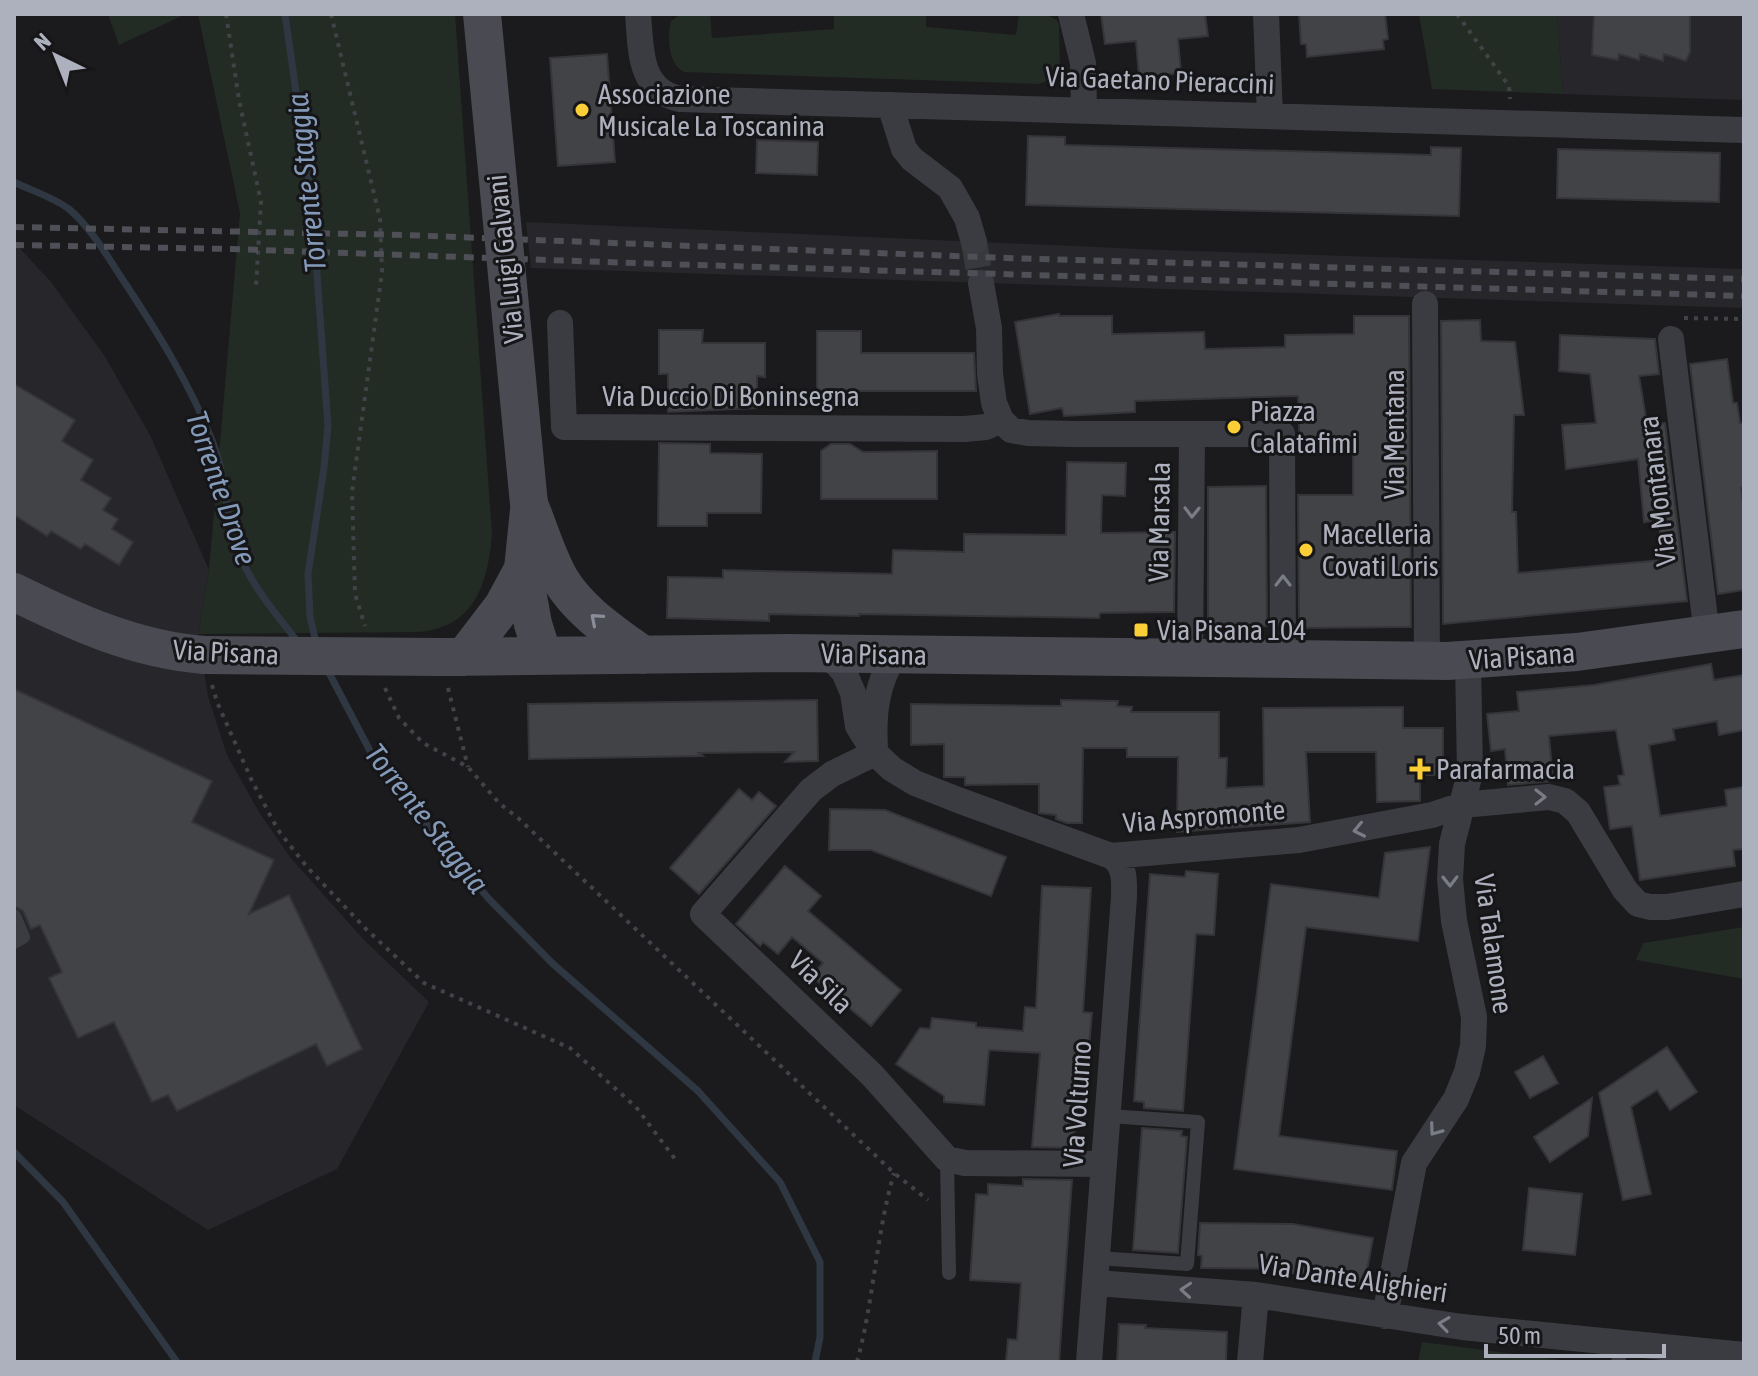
<svg xmlns="http://www.w3.org/2000/svg" width="1758" height="1376" font-family="'Asap Condensed',sans-serif">
  <style>
    .built { fill: #27262a }
    .green { fill: #222c24 }
    .lines { fill: none; stroke-linecap: round; stroke-linejoin: round }
    .stream { stroke: #2f3842; stroke-width: 7 }
    .building { fill: #424347; stroke: #353439; stroke-width: 2 }
    .minor-tunnel { stroke: #38393d; stroke-width: 26; stroke-dasharray: 26 13; stroke-linecap: butt }
    .path { stroke: #414349; stroke-width: 4; stroke-dasharray: 4 6; stroke-linecap: butt }
    .service { stroke: #3b3c42; stroke-width: 14 }
    .minor { stroke: #3b3c42; stroke-width: 26 }
    .secondary { stroke: #494a52; stroke-width: 38 }
    .rail { stroke: #4e4f57; stroke-width: 6; stroke-dasharray: 10 8; stroke-linecap: butt }
    .secondary-bridge { stroke: #494a52; stroke-width: 38 }
    .oneway { stroke: #7a7c86 }
    .oneway2 { stroke: #8a8c98 }
    .poi-dot { fill: #face36; stroke: #161518; stroke-width: 3 }
    .labels { text-anchor: middle; dominant-baseline: central; stroke-width: 6; stroke-linejoin: round; paint-order: stroke }
    .street-label { font-size: 28px; fill: #adb0bd; stroke: #161518 }
    .poi-label { font-size: 28px; fill: #adb0bd; stroke: #161518; text-anchor: start }
    .water-label { font-size: 30px; font-style: italic; fill: #839ab9; stroke: #161518 }
  </style>
  <rect width="100%" height="100%" fill="#1b1b1d"/>
  <path class="built" d="M1557,14H1744V100L1563,94Z
    M526,222L1163,250L1744,269V308L531,268Z
    M14,242L51,282L104,355L150,435L209,570L198,634L208,696L227,755L259,812L290,857L363,939L429,1002L337,1169L208,1230L14,1105Z"/>
  <path class="green" d="M108,14H186L119,45Z
    M198,14H455L492,534C488,585 473,630 415,632L198,634L209,570L240,213Z
    M710,14L712,38L834,29V14H926V27L1016,35L1019,14H1045L1057,20L1059,24L1060,72L1055,79L1038,84L684,72C668,64 667,38 671,21L678,16Z
    M1419,14H1557L1563,94L1432,89Z
    M1744,927V979L1636,960L1643,943Z
    M1422,1342L1575,1362H1418Z"/>
  <g class="lines">
    <path class="stream" d="M285,14L312,205L328,426L324,468L308,574L310,616L316,643
      M14,182C32,191 53,197 69,209C90,227 106,254 121,277C156,330 190,383 213,443C226,475 225,511 235,544C248,581 274,612 298,642
      M327,669L378,766L488,898L552,963L698,1091L780,1182L820,1262V1337L815,1362
      M14,1152L63,1202L177,1362"/>
  </g>
  <path class="building" d="M1101,14H1205L1208,36L1178,39L1181,73L1139,77L1136,41L1105,44Z
    M1299,14H1385L1388,39L1383,40L1384,49L1307,57L1306,44H1301Z
    M1594,14H1690V52L1686,61L1664,54L1663,61L1640,54L1639,60L1619,54L1618,60L1592,55Z
    M607,54L615,162L558,166L550,58Z
    M1028,136L1065,137V145L1431,155V147L1461,148L1459,216L1026,205Z
    M757,140L818,142L817,175L756,173Z
    M1558,149L1720,153L1719,202L1557,198Z
    M1059,314V316H1112V334L1204,332L1205,349L1285,347V335L1354,334V316H1409L1411,627L1299,628L1298,495H1353V453L1300,454L1298,396L1135,401V412L1064,416L1062,408L1030,414L1015,322Z
    M1480,320L1481,341L1515,342L1524,415H1514L1512,512H1516L1518,573L1662,560L1659,520L1644,522L1638,459L1566,469L1562,425L1596,423L1590,374L1559,371L1560,335L1655,339L1659,374L1639,376L1647,424L1665,423L1687,601L1443,624L1441,321Z
    M659,330H703L702,343H765V377L757,376V408L668,412V374H659Z
    M817,331H861V353H974L976,391H857V407H817Z
    M1727,359L1733,403H1737L1740,423H1744V487L1741,488L1744,510V590L1718,594L1690,364Z
    M14,384L75,420L62,441L93,460L81,480L111,498L103,510L118,519L112,529L133,542L119,565L85,544L81,549L51,531L47,536L14,515Z
    M659,443L710,444V453L762,454L761,513H707V526H658Z
    M831,444H850L863,452L937,451V499H821V451Z
    M1067,462L1126,463L1125,496L1102,495L1101,533L1175,532L1174,612L1100,613L1099,618L859,614V616L769,614V621L667,618L668,577L723,578V570L892,574L893,550L964,552V534L1066,535Z
    M1266,486L1267,626L1208,627V487Z
    M1711,664L1714,680L1744,675V730L1719,735L1717,721L1673,729L1675,740L1649,745L1660,816L1727,806L1725,790L1744,787V849L1733,850L1735,866L1640,880L1632,826L1610,829L1604,787L1620,785L1618,776L1624,775L1616,730L1549,736L1553,781L1508,785L1505,749L1491,751L1487,714L1519,711L1517,692L1594,685Z
    M14,689L212,781L192,822L274,860L249,914L289,895L362,1049L327,1066L316,1044L177,1111L168,1095L152,1102L114,1022L78,1038L49,978L62,972L40,925L31,929L23,911L14,906Z
    M817,700L818,761L785,762L794,752L699,753L703,756L529,759L528,704Z
    M1061,700L1118,701L1117,706L1132,707L1131,712H1219V758H1227L1226,788L1264,786L1263,708L1403,707V728H1443V775H1420V801L1377,802L1376,752H1306L1310,822L1177,832L1178,757H1127V748H1083L1082,823H1067L1056,819V815L1039,813V784L965,785V777H944V744L911,745V704L1061,706Z
    M739,789L752,800L759,792L776,806L699,894L670,868Z
    M830,809L885,810L1006,857L991,896L871,850H829Z
    M1430,847L1418,941L1306,927L1279,1136L1397,1151L1392,1190L1234,1169L1271,884L1379,898L1385,853Z
    M785,866L821,896L808,911L901,990L871,1026L811,976L823,963L792,937L778,954L763,942L760,946L736,924Z
    M1186,871L1218,874L1214,935L1196,934L1183,1111L1144,1108V1102L1134,1101L1150,874L1185,877Z
    M1042,886L1091,888L1083,1012L1092,1013L1082,1128L1075,1127L1073,1148L1032,1147L1040,1053L989,1050L984,1105L944,1102V1096L896,1064L920,1028L930,1029L932,1018L976,1023V1027L1023,1031L1025,1007L1036,1008Z
    M1667,1047L1697,1092L1670,1110L1657,1090L1631,1107L1651,1194L1623,1200L1599,1093Z
    M1543,1056L1558,1083L1530,1098L1515,1072Z
    M1592,1098L1588,1136L1550,1162L1534,1137Z
    M1142,1128L1182,1131L1181,1136L1187,1137L1178,1253L1133,1250Z
    M1023,1179L1072,1180L1059,1362H1006L1008,1339L1017,1340L1021,1283L970,1280L976,1194L988,1195V1184L1023,1186Z
    M1529,1188L1582,1194L1575,1255L1523,1250Z
    M1200,1223L1293,1224L1373,1238L1364,1286L1286,1272L1287,1269L1201,1268L1202,1256L1198,1255Z
    M1119,1324L1146,1325L1145,1328L1227,1332L1226,1362H1117Z"/>
  <g class="lines">
    <path class="minor-tunnel" d="M974,242L981,283"/>
    <path class="path" d="M226,14L239,100L261,202L256,286
      M331,14L380,219L382,272L352,492L355,594L365,626
      M1457,14L1509,86L1510,99
      M1684,318L1744,319
      M212,685L217,702L252,781L278,830L307,867L366,929L424,983L570,1048L636,1107L678,1163
      M385,688L399,718L423,743L468,767L499,803L518,818L894,1173L928,1200
      M448,688L468,767
      M857,1362C874,1300 876,1235 894,1173"/>
    <path class="service" d="M14,916L23,937L14,942
      M947,1159L949,1273
      M1097,1258L1187,1264L1198,1122L1108,1116
      M1618,1362L1622,1345"/>
    <path class="minor" d="M638,14C641,47 638,91 680,99L1744,130
      M1071,14L1083,63L1084,110
      M1266,14L1270,115
      M890,105L904,149L912,159L950,188L967,218L974,242
      M981,283L989,328L990,374L994,403L1001,420L1011,430L1028,433L1074,434H1282L1283,659
      M1425,304L1427,661
      M560,323L564,427L965,429L986,427L1001,420
      M1671,339L1707,635
      M822,654L836,663L844,672L853,693L858,726L875,753L892,769L915,783L958,800L1111,856L1299,840L1432,815L1462,805L1549,797L1565,801L1578,812L1625,890L1638,904L1650,907H1667L1744,894
      M1190,658L1192,434
      M875,749C873,713 876,685 895,654
      M875,753L832,774L811,790L703,914L872,1075L947,1159L965,1163L1104,1164
      M1096,1283L1256,1295L1462,1327L1744,1355
      M1385,1316L1414,1163L1456,1099L1467,1072L1473,1046L1474,1017L1454,921L1450,879L1452,844L1470,773L1468,660
      M1089,1362L1124,897C1124,881 1126,866 1111,856
      M1250,1362L1256,1295"/>
    <path class="secondary" d="M529,504C539,528 547,556 560,579C580,612 613,633 643,655
      M529,510L523,569L533,624L543,656
      M14,592C75,622 136,650 205,655
      M440,657L789,653L1447,661L1577,652L1744,629
      M464,657L503,606L523,569"/>
    <path class="rail" d="M14,227L405,235L1007,258L1744,279
      M14,245L232,249L662,264L1744,296"/>
    <path class="secondary-bridge" d="M482,14L529,504
      M205,655L440,657"/>
  </g>
  <defs><path id="oneway-chevron" d="M-2-3.5L2.5 0L-2 3.5" fill="none" stroke-width="1.6" stroke-linecap="round" stroke-linejoin="round" transform="scale(2)"/></defs>
  <g class="oneway">
    <use href="#oneway-chevron" transform="translate(1192 512) rotate(91)"/>
    <use href="#oneway-chevron" transform="translate(1283 581) rotate(-90)"/>
    <use href="#oneway-chevron" transform="translate(1540 797)"/>
    <use href="#oneway-chevron" transform="translate(1359 830) rotate(168)"/>
    <use href="#oneway-chevron" transform="translate(1450 881) rotate(89)"/>
    <use href="#oneway-chevron" transform="translate(1435 1130) rotate(126)"/>
    <use href="#oneway-chevron" transform="translate(1186 1290) rotate(-176)"/>
    <use href="#oneway-chevron" transform="translate(1444 1324) rotate(-172)"/>
  </g>
  <use class="oneway2" href="#oneway-chevron" transform="translate(596 619) rotate(-139)"/>
  <g class="poi-dot">
    <circle cx="582" cy="110" r="8"/>
    <circle cx="1234" cy="427" r="8"/>
    <circle cx="1306" cy="550" r="8"/>
    <rect x="1133" y="622" width="16" height="16" rx="4"/>
    <path d="M1416 757h8v8h8v8h-8v8h-8v-8h-8v-8h8z"/>
  </g>
  <g class="labels">
    <g class="street-label">
      <text transform="translate(1160 80) rotate(2)">Via Gaetano Pieraccini</text>
      <text transform="translate(505 259) rotate(-96)">Via Luigi Galvani</text>
      <text x="731" y="396">Via Duccio Di Boninsegna</text>
      <text transform="translate(1394 434) rotate(-90)">Via Mentana</text>
      <text transform="translate(1657 491) rotate(-97)">Via Montanara</text>
      <text transform="translate(1159 522) rotate(-89)">Via Marsala</text>
      <text transform="translate(226 652) rotate(3)">Via Pisana</text>
      <text transform="translate(874 654) rotate(1)">Via Pisana</text>
      <text transform="translate(1522 656) rotate(-4)">Via Pisana</text>
      <text transform="translate(1204 816) rotate(-5)">Via Aspromonte</text>
      <text transform="translate(1494 944) rotate(82)">Via Talamone</text>
      <text transform="translate(821 982) rotate(44)">Via Sila</text>
      <text transform="translate(1077 1104) rotate(-86)">Via Volturno</text>
      <text transform="translate(1353 1278) rotate(9)">Via Dante Alighieri</text>
    </g>
    <g class="poi-label">
      <text x="598" y="94">Associazione<tspan x="598" dy="32">Musicale La Toscanina</tspan></text>
      <text x="1250" y="411">Piazza<tspan x="1250" dy="32">Calatafimi</tspan></text>
      <text x="1322" y="534">Macelleria<tspan x="1322" dy="32">Covati Loris</tspan></text>
      <text x="1157" y="630">Via Pisana 104</text>
      <text x="1436" y="769">Parafarmacia</text>
    </g>
    <g class="water-label">
      <text transform="translate(306 183) rotate(-96)">Torrente Staggia</text>
      <text transform="translate(222 488) rotate(71)">Torrente Drove</text>
      <text transform="translate(427 818) rotate(52)">Torrente Staggia</text>
    </g>
  </g>
  <rect width="1758" height="1376" fill="none" stroke="#adb0bd" stroke-width="32"/>
  <g transform="translate(56 56) rotate(317)" stroke="#161518" stroke-width="6" paint-order="stroke">
  <path d="M0-6L14 30L0 20L-14 30Z" fill="#adb0bd"/>
  <text y="-12" font-size="22" font-weight="bold" text-anchor="middle" fill="#adb0bd">N</text>
  </g>
  <path d="M1486 1344v12h178v-12" fill="none" stroke="#adb0bd" stroke-width="4"/>
  <text x="1498" y="1344" font-size="24" fill="#adb0bd" stroke="#161518" stroke-width="6" paint-order="stroke">50 m</text>
</svg>
